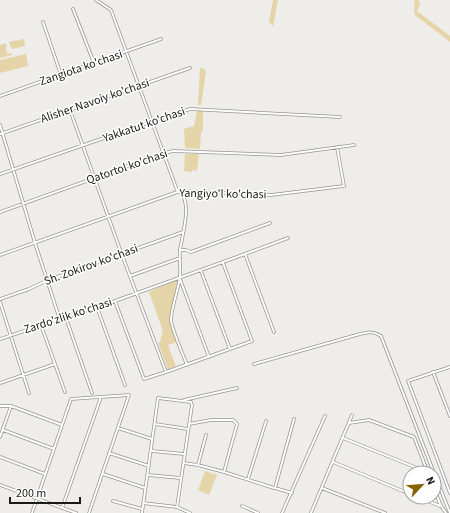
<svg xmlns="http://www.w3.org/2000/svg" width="450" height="513" font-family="'Source Sans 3',sans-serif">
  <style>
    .green { fill: #e4d4a7 }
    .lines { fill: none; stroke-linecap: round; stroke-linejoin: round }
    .minor-casing { stroke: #979692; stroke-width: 3.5 }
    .minor { stroke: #fff; stroke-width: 2 }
    .labels { text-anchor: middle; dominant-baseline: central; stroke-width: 3; stroke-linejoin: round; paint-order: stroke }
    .street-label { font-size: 12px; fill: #191917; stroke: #fff }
  </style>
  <rect width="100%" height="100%" fill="#eeede9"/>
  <path class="green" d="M273,0H278L273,27L269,21Z
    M414,0H419L420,4L417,11L450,36V42L415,15C413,10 416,6 414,0Z
    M24,39L25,46L12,49L11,46H10L9,42Z
    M6,43L7,47H6L7,54L12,53V55L0,58V45Z
    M26,54L28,66L0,73V60Z
    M200,68H203L206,72L201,105H198Z
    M197,110L203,111V131H201L200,149L185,148L184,129L194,126Z
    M185,154H199L197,171L192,170V172L184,171Z
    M178,279L170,321L177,342L168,345L176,366L168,370L158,343L160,342L163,331L149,292Z
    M205,471L217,475L209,495L198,490Z"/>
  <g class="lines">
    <defs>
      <path id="minor" d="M96,0L111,10L177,190C194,198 182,236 180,250C179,259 181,268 180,277C178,291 172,305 171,319C170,325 184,357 187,365
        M73,9L94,63
        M43,22L61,75
        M0,96L161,39
        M70,110L122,255L166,372
        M0,125L35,243L60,320
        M0,134L190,68
        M0,174L153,121L190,109L340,117
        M0,212L164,153L173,151L281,155L354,145
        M180,250H186L191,252L270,223
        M245,254L288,238
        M0,255L180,191L271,195L344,186L337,147
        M201,271L230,349
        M130,276L180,258
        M180,279L209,357
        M0,299L29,289L46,281L183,232
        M115,301L144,379L166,372L252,341L223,263
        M0,302L29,393
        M97,307L125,385
        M66,318L92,393
        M41,325L65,392
        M0,339L115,301L245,254L274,332
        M254,364L360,334C368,332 374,331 381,336L434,473
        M450,367L408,381L450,493
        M433,372L450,416
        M0,383L55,364
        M184,400L237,388
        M0,406H11L62,425
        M349,423L369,420L414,437L428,473
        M155,424L188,429
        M189,424L211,420H233L237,424L224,472L198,465L206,435
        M118,428L152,439
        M3,430L54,449
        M0,437L11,406
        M343,438L427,472
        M152,451L184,454
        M109,453L149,466
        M0,457L45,474
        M333,462L410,494
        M184,463L198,465
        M224,472L274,488
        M434,473L450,513
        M103,474L145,488
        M148,475L181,478
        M248,479L266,421
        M0,485L76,513
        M322,488L385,513
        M434,489L441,506L446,513
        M292,493L275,488L294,419
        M418,497L440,506
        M113,501L142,509
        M143,503L177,507L190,513
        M242,506L258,513
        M62,508L101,397
        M32,513L71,399L129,395L89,513
        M142,513L158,398L191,402L192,405L177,507
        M282,513L325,416
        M311,513L352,415"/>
    </defs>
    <use href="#minor" class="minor-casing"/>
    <use href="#minor" class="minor"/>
  </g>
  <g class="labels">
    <g class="street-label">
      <text transform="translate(81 68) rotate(-19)">Zangiota ko'chasi</text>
      <text transform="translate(95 101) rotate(-19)">Alisher Navoiy ko'chasi</text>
      <text transform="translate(144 125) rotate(-19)">Yakkatut ko'chasi</text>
      <text transform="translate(127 167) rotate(-19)">Qatortol ko'chasi</text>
      <text transform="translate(223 194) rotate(1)">Yangiyo'l ko'chasi</text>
      <text transform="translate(91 265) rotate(-20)">Sh. Zokirov ko'chasi</text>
      <text transform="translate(68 316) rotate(-18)">Zardo'zlik ko'chasi</text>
    </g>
  </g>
  <g transform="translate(422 485) rotate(64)"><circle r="19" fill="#ffffff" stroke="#a3a3a2"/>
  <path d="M0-3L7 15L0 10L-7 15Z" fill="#856500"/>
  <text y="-6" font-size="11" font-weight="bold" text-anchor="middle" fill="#191917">N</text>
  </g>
  <path d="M10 497v6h70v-6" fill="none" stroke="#191917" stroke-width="2"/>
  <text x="16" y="497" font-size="12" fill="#191917" stroke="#ffffff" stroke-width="3" paint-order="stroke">200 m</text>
</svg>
